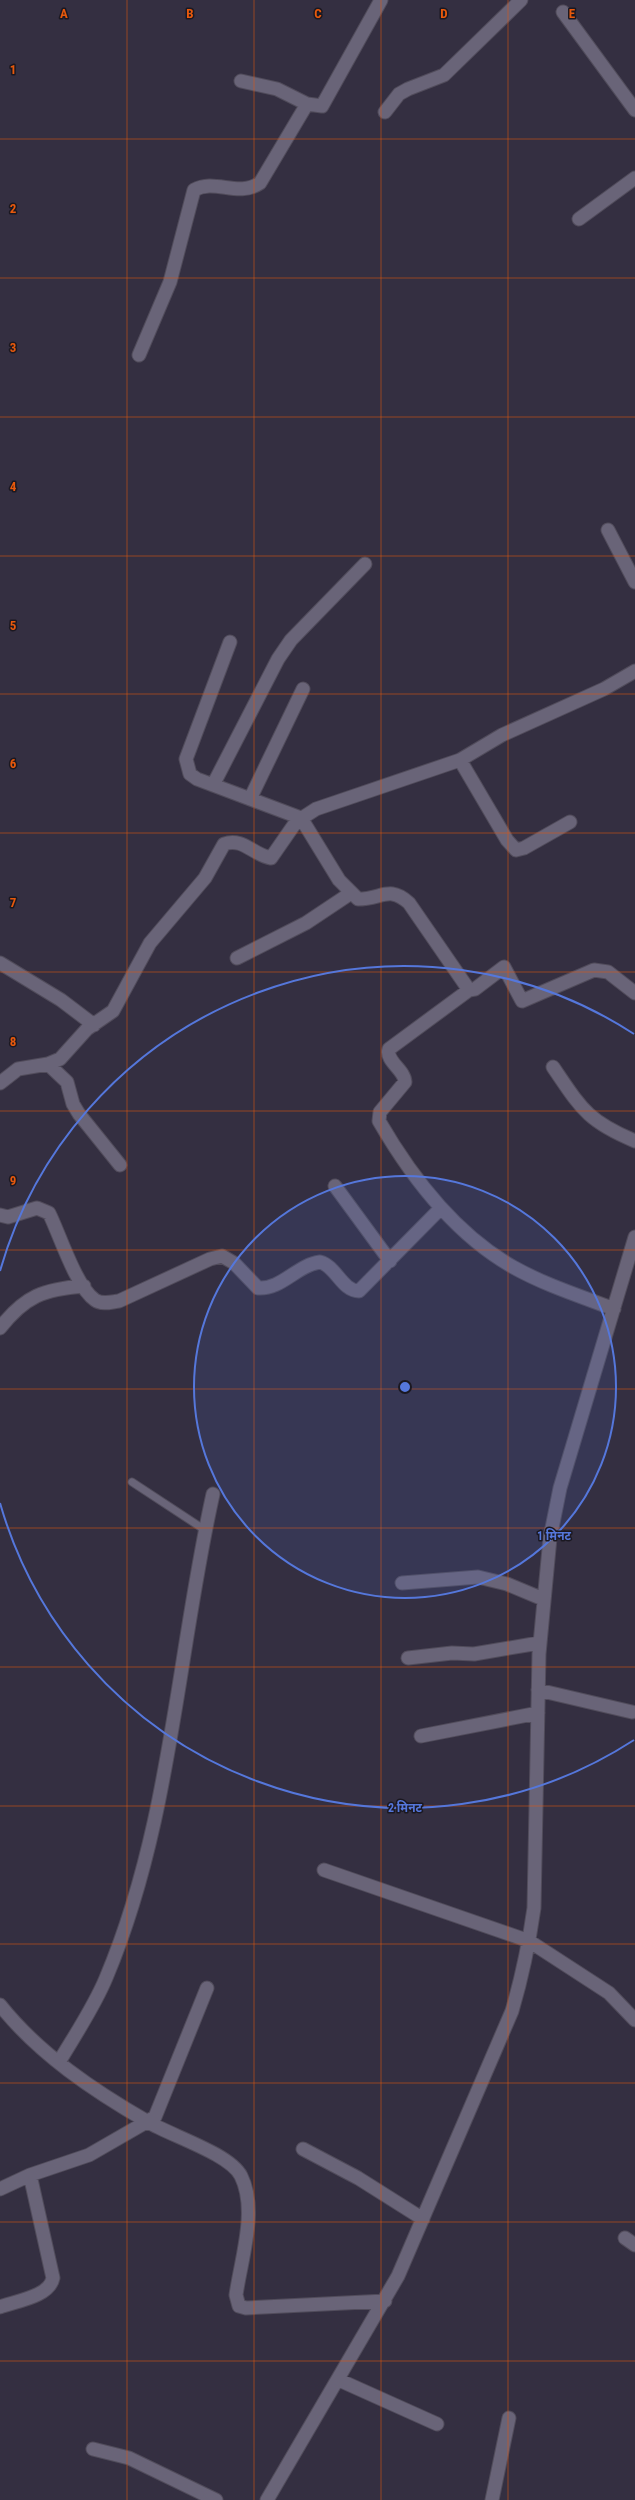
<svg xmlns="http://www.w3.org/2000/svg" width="635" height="2500" font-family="'Roboto Condensed','Noto Sans Devanagari',sans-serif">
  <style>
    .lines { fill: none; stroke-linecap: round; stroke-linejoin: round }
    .service-casing { stroke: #514c5b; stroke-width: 9 }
    .minor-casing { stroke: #514c5b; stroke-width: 15 }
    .service { stroke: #696478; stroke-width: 7 }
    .minor { stroke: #696478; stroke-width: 13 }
    .grid { fill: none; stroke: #e8590c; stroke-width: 1; stroke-opacity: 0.55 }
    .ring { fill: none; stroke: #5577db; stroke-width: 2 }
    .grid-label { font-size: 13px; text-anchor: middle; font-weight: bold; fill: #e8590c; stroke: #1b1821; stroke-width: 3; stroke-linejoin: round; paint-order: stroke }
    .centre { fill: #5577db; stroke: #1b1821; stroke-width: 2 }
    .ring-label { font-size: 12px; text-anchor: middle; font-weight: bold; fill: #5577db; stroke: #1b1821; stroke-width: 3; stroke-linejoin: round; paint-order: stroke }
  </style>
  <rect width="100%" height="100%" fill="#342f41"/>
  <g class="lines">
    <defs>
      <path id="service" d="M132,1482L205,1530"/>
      <path id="minor" d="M563,12L635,110
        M241,81L277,89L307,104L322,106L381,0
        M385,112L399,94L408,89L444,75L521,0
        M579,219L635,178
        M139,355L170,282L194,190C215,178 238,198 260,183L307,104
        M608,530L635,582
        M230,642L186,759L190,774L197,779L301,818L339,880L358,899C382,899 389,885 409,903L469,990L475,989L504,967L522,1001L594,970L608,972L635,993
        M460,760L507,840L516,850L524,848L570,822
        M213,785L278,659L291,640L365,564
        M250,799L303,689
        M237,958L306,923L351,893
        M0,963L61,1000L94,1025
        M469,990L389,1049C385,1061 405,1070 405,1082L380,1112L379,1121C412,1178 455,1234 513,1267C545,1285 580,1296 614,1309
        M48,1064L67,1082L73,1104L79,1114L120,1165
        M553,1067C581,1108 587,1121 635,1141
        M0,1083L18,1069L48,1064L60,1059L87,1029L113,1011L150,943L205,878L224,844C243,837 253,855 271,858L296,822L316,809L460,760L502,735L604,689L635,671
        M335,1186L390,1261
        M0,1215L8,1217L37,1208L49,1213C60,1235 76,1287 95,1300C102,1305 111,1302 119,1301L210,1259L222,1256L234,1263L258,1288C281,1290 297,1265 320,1262C336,1266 342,1291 359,1291L440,1209
        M0,1328C25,1296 44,1289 84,1286
        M402,1583L478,1577L507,1584L543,1599
        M408,1658L452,1653L474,1654L539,1643
        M538,1690L632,1712
        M421,1736L538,1713
        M324,1870L529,1941L609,1993L635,2020
        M0,2005C39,2054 94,2091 148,2122C172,2136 230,2154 241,2176C258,2210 241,2259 236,2295L239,2306L246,2308L385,2301
        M59,2062C75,2035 94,2007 106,1978C171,1824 177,1655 213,1494
        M303,2149L358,2178L423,2219
        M0,2189L30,2175L89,2155L155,2117L207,1988
        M625,2238L635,2245
        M0,2307C16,2301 49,2297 53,2278L30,2175
        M339,2380L437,2424
        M93,2449L129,2458L216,2500
        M267,2500L398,2276L512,2011C522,1977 529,1943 534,1908L539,1654L550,1538L560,1488L635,1237
        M492,2500L509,2418"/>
    </defs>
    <use href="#service" class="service-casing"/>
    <use href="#minor" class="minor-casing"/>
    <use href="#service" class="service"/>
    <use href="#minor" class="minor"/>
  </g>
  <path class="grid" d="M127,0V2500M254,0V2500M381,0V2500M508,0V2500M0,139H635M0,278H635M0,417H635M0,556H635M0,694H635M0,833H635M0,972H635M0,1111H635M0,1250H635M0,1389H635M0,1528H635M0,1667H635M0,1806H635M0,1944H635M0,2083H635M0,2222H635M0,2361H635"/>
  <circle cx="405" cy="1387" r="211" fill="#5577db" fill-opacity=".12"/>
  <g class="ring">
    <circle cx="405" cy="1387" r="211"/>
    <path d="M634 1740A421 421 0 0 1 0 1503M0 1271A421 421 0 0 1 634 1034"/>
  </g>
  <g class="grid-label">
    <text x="64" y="18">A</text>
    <text x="190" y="18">B</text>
    <text x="318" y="18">C</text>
    <text x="444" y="18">D</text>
    <text x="572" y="18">E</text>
    <text x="13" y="74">1</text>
    <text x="13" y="213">2</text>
    <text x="13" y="352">3</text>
    <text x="13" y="491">4</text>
    <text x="13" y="630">5</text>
    <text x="13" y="768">6</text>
    <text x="13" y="907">7</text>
    <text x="13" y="1046">8</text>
    <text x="13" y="1185">9</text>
  </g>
  <circle cx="405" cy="1387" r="6" class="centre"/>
  <g class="ring-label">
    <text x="554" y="1540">1 मिनट</text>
    <text x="405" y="1812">2 मिनट</text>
  </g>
</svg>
